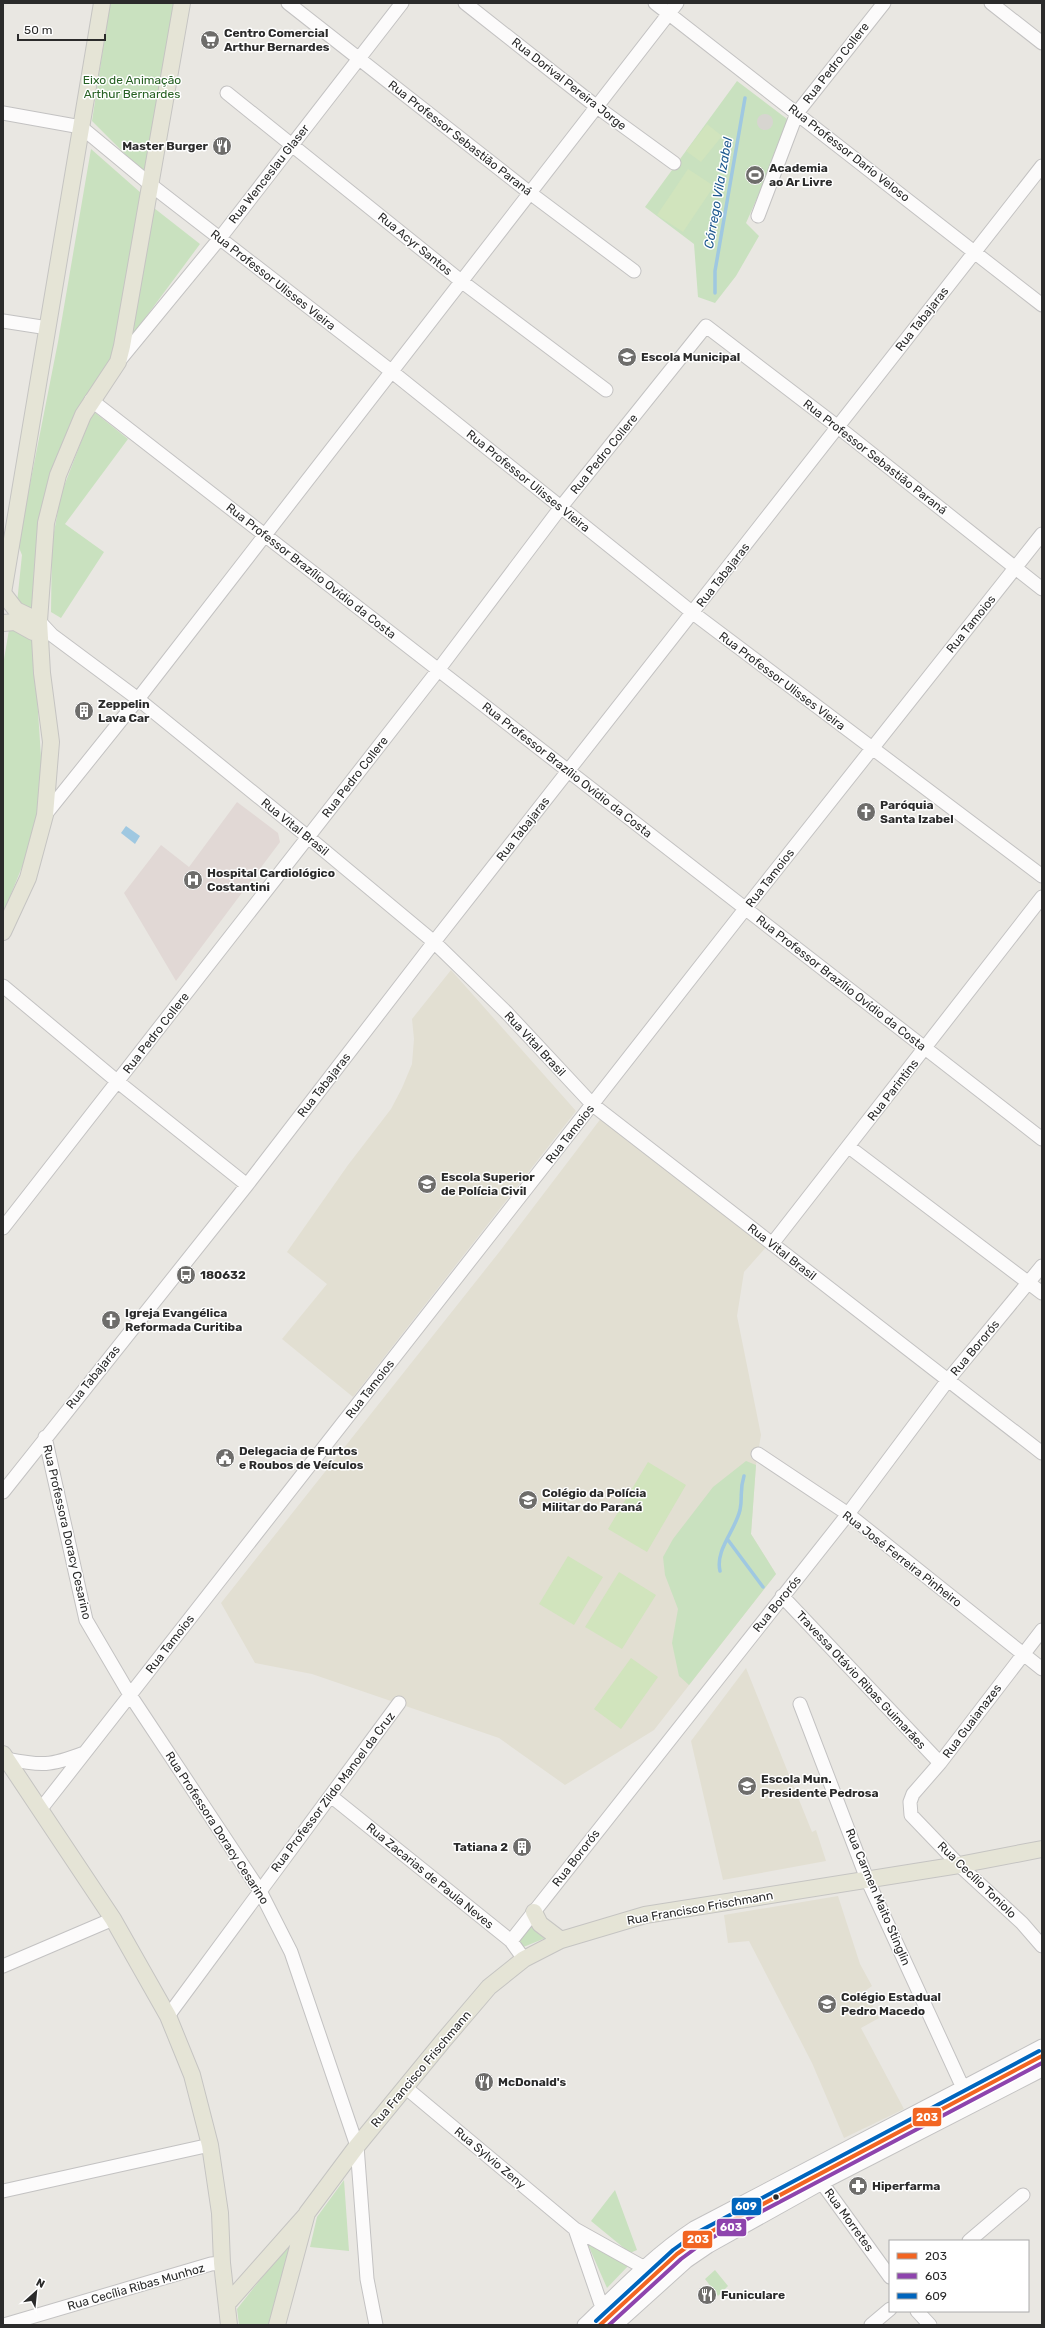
<svg xmlns="http://www.w3.org/2000/svg" width="1045" height="2328" font-family="Rubik,sans-serif">
  <style>
    .education { fill: #e2dfd2 }
    .medical { fill: #e1d8d5 }
    .green { fill: #c9e1bf }
    .pitch { fill: #d1e4bd }
    .plaza { fill: #d7d5d0 }
    .water { fill: #9fc8e1 }
    .lines { fill: none; stroke-linecap: round; stroke-linejoin: round }
    .stream { stroke: #9fc8e1; stroke-width: 3.5 }
    .minor-casing { stroke: #c3c2c2; stroke-width: 15 }
    .major-casing { stroke: #c5c4c2; stroke-width: 18 }
    .minor { stroke: #fcfbfb; stroke-width: 13 }
    .major { stroke: #e5e4d6; stroke-width: 16 }
    .bus-1-casing { stroke: #fff; stroke-width: 7 }
    .bus-2-casing { stroke: #fff; stroke-width: 7 }
    .bus-3-casing { stroke: #fff; stroke-width: 7 }
    .bus-1 { stroke: #f26522; stroke-width: 4 }
    .bus-2 { stroke: #8e44ad; stroke-width: 4 }
    .bus-3 { stroke: #0065bd; stroke-width: 4 }
    .bus-dot { fill: #2b2b2b; stroke: #fff; stroke-width: 1.5 }
    .labels { text-anchor: middle; dominant-baseline: central; stroke-width: 3; stroke-linejoin: round; paint-order: stroke }
    .poi-label { font-size: 12px; font-weight: bold; fill: #2b2b2b; stroke: #fff; text-anchor: start }
    .street-label { font-size: 12px; fill: #2b2b2b; stroke: #fff }
    .park-label { font-size: 12px; fill: #276123; stroke: #fff }
    .water-label { font-size: 13px; font-style: italic; fill: #1d588e; stroke: #fff }
    .line-badge { stroke: #fff; stroke-width: 1.5 }
    .badge-label { font-size: 11px; text-anchor: middle; font-weight: bold; fill: #fff }
  </style>
  <rect width="100%" height="100%" fill="#e9e7e2"/>
  <path class="education" d="M451,970L576,1111L353,1397L282,1339L327,1284L287,1252L348,1165L391,1109L402,1088L412,1064L414,1039L412,1019Z
    M602,1117L767,1246L744,1272L737,1316L761,1435L756,1465L751,1534L776,1574L654,1730L565,1785L499,1738L312,1674L255,1663L221,1603L500,1251Z
    M746,1668L812,1832L816,1830L826,1861L723,1880L691,1741Z
    M838,1896L860,1964L872,1986L865,1991L879,2018L861,2028L904,2109L844,2138L812,2063L749,1941L728,1943L724,1915Z"/>
  <path class="medical" d="M237,802L278,833L280,842L176,981L124,893L161,845L189,867Z"/>
  <path class="green" d="M110,3H178L149,178L92,121Z
    M737,81L791,122L746,223L759,236L736,276L715,303L698,297L694,244L645,207Z
    M91,149L141,193L111,361L45,498L34,566L33,610L17,603L22,555L18,545L58,342Z
    M154,208L200,244L131,337Z
    M93,411L128,439L65,524L104,552L61,618L51,612L52,543L61,494Z
    M10,624L33,636L43,787L28,852L3,914V665Z
    M746,1461L756,1465L751,1534L776,1574L689,1685L679,1676L672,1643L678,1609L665,1575L663,1557L673,1539L713,1487Z
    M533,1922L548,1937L521,1948L516,1942Z
    M344,2180L349,2251L310,2247L317,2217Z
    M615,2190L637,2250L630,2253L591,2221Z
    M297,2233L278,2325H239L237,2309Z
    M586,2240L629,2265L607,2288Z
    M715,2270L728,2286L718,2296L705,2279Z"/>
  <path class="pitch" d="M707,124L722,136L701,162L686,151Z
    M688,169L714,186L683,232L657,215Z
    M648,1462L686,1485L647,1552L608,1529Z
    M568,1556L603,1577L574,1625L539,1604Z
    M619,1572L656,1595L622,1649L585,1627Z
    M631,1658L658,1677L621,1729L594,1709Z"/>
  <path class="plaza" d="M757 122a8 8 0 1 1 16 0a8 8 0 1 1-16 0Z"/>
  <path class="water" d="M126,826L140,836L135,844L121,833Z"/>
  <g class="lines">
    <path class="stream" d="M715,293V271L745,98
      M728,1540L763,1587
      M720,1571C715,1550 735,1531 740,1510C743,1496 739,1492 744,1476"/>
    <defs>
      <path id="minor" d="M288,3L530,193L634,271
        M465,3L597,107L674,163
        M655,3L1042,305
        M991,3L1042,43
        M227,93L461,281L606,390
        M3,113L81,127L151,185L391,371L693,613L1042,876
        M758,216L797,113L884,3
        M3,321L48,328
        M119,361L220,238L402,3
        M91,400L1042,1139
        M39,621L52,635L138,699L308,837L434,942L507,1013L593,1105L1042,1453
        M45,815L138,699L677,3
        M3,986L118,1082L247,1185
        M849,1147L1042,1293
        M3,1228L439,669L561,507L706,326L838,427L1042,589
        M772,1244L1042,897
        M45,1437L86,1620L130,1695L260,1891L291,1952L357,2146L367,2279L376,2325
        M758,1454L848,1514L1042,1669
        M3,1492L247,1185L434,942L1042,166
        M782,1596L940,1763
        M1042,1630L940,1763L913,1794L910,1802L911,1815L959,1865L1022,1923L1042,1946
        M800,1704L867,1879L963,2088
        M3,1760L7,1759C42,1766 50,1766 84,1753
        M332,1797L511,1941L524,1959
        M40,1810L745,909L1042,534
        M511,1941L848,1514L948,1380L1042,1266
        M3,1966L113,1919
        M168,2016L399,1703
        M405,2087L575,2229L643,2267
        M822,2183L890,2277
        M3,2191L210,2145
        M575,2229L608,2325
        M969,2241L1023,2195
        M917,2311L930,2325
        M4,2325L211,2264L222,2263
        M584,2325C619,2291 653,2255 694,2228L1042,2046
        M616,2325L687,2261L709,2246L822,2183L1042,2070
        M871,2325L890,2309"/>
      <path id="major" d="M3,593L102,3
        M3,593L16,610L39,621
        M3,623L15,622L33,632
        M3,932L28,878L45,815L51,742L42,673L39,621L46,523L58,475L83,415L118,362L122,346L182,3
        M3,1754L113,1919L168,2016L192,2075L210,2145L220,2213L222,2263L229,2325
        M534,1912L540,1924L561,1940
        M227,2304L305,2216
        M277,2325L307,2213L357,2146L443,2041L489,1987L524,1959L561,1940L645,1915L959,1865L1042,1849"/>
    </defs>
    <use href="#minor" class="minor-casing"/>
    <use href="#major" class="major-casing"/>
    <use href="#minor" class="minor"/>
    <use href="#major" class="major"/>
    <defs>
      <path id="bus-1" d="M600,2325L677,2254L701,2237L1042,2056"/>
      <path id="bus-2" d="M609,2325L681,2259L704,2242L1042,2063"/>
      <path id="bus-3" d="M596,2321L673,2250L698,2232L1039,2051"/>
    </defs>
    <use href="#bus-1" class="bus-1-casing"/>
    <use href="#bus-2" class="bus-2-casing"/>
    <use href="#bus-3" class="bus-3-casing"/>
    <use href="#bus-1" class="bus-1"/>
    <use href="#bus-2" class="bus-2"/>
    <use href="#bus-3" class="bus-3"/>
  </g>
  <defs>
    <symbol id="supermarket-disc" viewBox="-11 -11 22 22"><circle r="9.5" fill="#6e6d6b" stroke="#fff"/><path d="M-6-5.5h2.5l.6 2H6L4.5 2H-2.5L-4.4-4H-6ZM-1.5 3.2a1.3 1.3 0 1 0 .1 0ZM3 3.2a1.3 1.3 0 1 0 .1 0Z" fill="#fff"/></symbol>
    <symbol id="restaurant-disc" viewBox="-11 -11 22 22"><circle r="9.5" fill="#6e6d6b" stroke="#fff"/><path d="M-5-6h1v4h1v-4h1v4h1v-4h1v5L-1.5 .5V6h-2V.5L-5-1ZM5-6V6H3V1.5H1.5Q1.5-4 5-6Z" fill="#fff"/></symbol>
    <symbol id="stadium-disc" viewBox="-11 -11 22 22"><circle r="9.5" fill="#6e6d6b" stroke="#fff"/><path d="M0-5a6.5 5 0 1 0 0 10a6.5 5 0 1 0 0-10ZM-3.5-1.8h7v3.6h-7Z" fill="#fff"/></symbol>
    <symbol id="school-disc" viewBox="-11 -11 22 22"><circle r="9.5" fill="#6e6d6b" stroke="#fff"/><path d="M0-5L7-2L0 1L-7-2ZM-4 1L0 2.5L4 1V4Q0 6-4 4Z" fill="#fff"/></symbol>
    <symbol id="building-disc" viewBox="-11 -11 22 22"><circle r="9.5" fill="#6e6d6b" stroke="#fff"/><path d="M-4-6H4V6H1V3H-1V6H-4ZM-2.5-4.3h1.7v1.8h-1.7ZM.8-4.3h1.7v1.8H.8ZM-2.5-1h1.7V.8h-1.7ZM.8-1h1.7V.8H.8Z" fill="#fff"/></symbol>
    <symbol id="church-disc" viewBox="-11 -11 22 22"><circle r="9.5" fill="#6e6d6b" stroke="#fff"/><path d="M-1.2-6h2.4v3.5h3.3v2.4h-3.3V6h-2.4V-.1h-3.3v-2.4h3.3Z" fill="#fff"/></symbol>
    <symbol id="hospital-disc" viewBox="-11 -11 22 22"><circle r="9.5" fill="#6e6d6b" stroke="#fff"/><path d="M-5-5h3v3.5h4V-5h3V5h-3V1.5h-4V5h-3Z" fill="#fff"/></symbol>
    <symbol id="university-disc" viewBox="-11 -11 22 22"><circle r="9.5" fill="#6e6d6b" stroke="#fff"/><path d="M0-5L7-2L0 1L-7-2ZM-4 1L0 2.5L4 1V4Q0 6-4 4Z" fill="#fff"/></symbol>
    <symbol id="bus-disc" viewBox="-11 -11 22 22"><circle r="9.5" fill="#6e6d6b" stroke="#fff"/><path d="M-5-6H5V4H4V6H2V4H-2V6H-4V4H-5ZM-3.5-4V0h7V-4ZM-3.5 1.2v1.5H-2V1.2ZM2 1.2v1.5H3.5V1.2Z" fill="#fff"/></symbol>
    <symbol id="civic-disc" viewBox="-11 -11 22 22"><circle r="9.5" fill="#6e6d6b" stroke="#fff"/><path d="M-.6-6.5H3V-4.5H.6V-3L4-1V1h2V6H-6V1h2V-1L-.6-3ZM-1.2 2.5V6h2.4V2.5Z" fill="#fff"/></symbol>
    <symbol id="pharmacy-disc" viewBox="-11 -11 22 22"><circle r="9.5" fill="#6e6d6b" stroke="#fff"/><path d="M-2-6h4v4h4v4h-4v4h-4v-4h-4v-4h4Z" fill="#fff"/></symbol>
  </defs>
  <g fill-rule="evenodd">
    <use href="#supermarket-disc" x="199" y="29" width="22" height="22"/>
    <use href="#restaurant-disc" x="211" y="135" width="22" height="22"/>
    <use href="#stadium-disc" x="744" y="164" width="22" height="22"/>
    <use href="#school-disc" x="616" y="346" width="22" height="22"/>
    <use href="#building-disc" x="73" y="700" width="22" height="22"/>
    <use href="#church-disc" x="855" y="801" width="22" height="22"/>
    <use href="#hospital-disc" x="182" y="869" width="22" height="22"/>
    <use href="#university-disc" x="416" y="1173" width="22" height="22"/>
    <use href="#bus-disc" x="175" y="1264" width="22" height="22"/>
    <use href="#church-disc" x="100" y="1309" width="22" height="22"/>
    <use href="#civic-disc" x="214" y="1447" width="22" height="22"/>
    <use href="#university-disc" x="517" y="1489" width="22" height="22"/>
    <use href="#school-disc" x="736" y="1775" width="22" height="22"/>
    <use href="#building-disc" x="511" y="1836" width="22" height="22"/>
    <use href="#school-disc" x="816" y="1993" width="22" height="22"/>
    <use href="#restaurant-disc" x="473" y="2071" width="22" height="22"/>
    <use href="#pharmacy-disc" x="847" y="2175" width="22" height="22"/>
    <use href="#restaurant-disc" x="696" y="2284" width="22" height="22"/>
  </g>
  <circle class="bus-dot" cx="776" cy="2197" r="3.5"/>
  <g class="labels">
    <g class="poi-label">
      <text x="224" y="33">Centro Comercial<tspan x="224" dy="14">Arthur Bernardes</tspan></text>
      <text x="208" y="146" text-anchor="end">Master Burger</text>
      <text x="769" y="168">Academia<tspan x="769" dy="14">ao Ar Livre</tspan></text>
      <text x="641" y="357">Escola Municipal</text>
      <text x="98" y="704">Zeppelin<tspan x="98" dy="14">Lava Car</tspan></text>
      <text x="880" y="805">Paróquia<tspan x="880" dy="14">Santa Izabel</tspan></text>
      <text x="207" y="873">Hospital Cardiológico<tspan x="207" dy="14">Costantini</tspan></text>
      <text x="441" y="1177">Escola Superior<tspan x="441" dy="14">de Polícia Civil</tspan></text>
      <text x="200" y="1275">180632</text>
      <text x="125" y="1313">Igreja Evangélica<tspan x="125" dy="14">Reformada Curitiba</tspan></text>
      <text x="239" y="1451">Delegacia de Furtos<tspan x="239" dy="14">e Roubos de Veículos</tspan></text>
      <text x="542" y="1493">Colégio da Polícia<tspan x="542" dy="14">Militar do Paraná</tspan></text>
      <text x="761" y="1779">Escola Mun.<tspan x="761" dy="14">Presidente Pedrosa</tspan></text>
      <text x="508" y="1847" text-anchor="end">Tatiana 2</text>
      <text x="841" y="1997">Colégio Estadual<tspan x="841" dy="14">Pedro Macedo</tspan></text>
      <text x="498" y="2082">McDonald's</text>
      <text x="872" y="2186">Hiperfarma</text>
      <text x="721" y="2295">Funiculare</text>
    </g>
    <g class="street-label">
      <text transform="translate(836 63) rotate(-52)">Rua Pedro Collere</text>
      <text transform="translate(569 84) rotate(38)">Rua Dorival Pereira Jorge</text>
      <text transform="translate(460 138) rotate(38)">Rua Professor Sebastião Paraná</text>
      <text transform="translate(849 153) rotate(38)">Rua Professor Dario Veloso</text>
      <text transform="translate(269 174) rotate(-52)">Rua Wenceslau Glaser</text>
      <text transform="translate(415 244) rotate(39)">Rua Acyr Santos</text>
      <text transform="translate(273 280) rotate(38)">Rua Professor Ulisses Vieira</text>
      <text transform="translate(922 319) rotate(-52)">Rua Tabajaras</text>
      <text transform="translate(604 454) rotate(-51)">Rua Pedro Collere</text>
      <text transform="translate(875 457) rotate(38)">Rua Professor Sebastião Paraná</text>
      <text transform="translate(528 481) rotate(39)">Rua Professor Ulisses Vieira</text>
      <text transform="translate(311 571) rotate(38)">Rua Professor Brazílio Ovídio da Costa</text>
      <text transform="translate(723 575) rotate(-52)">Rua Tabajaras</text>
      <text transform="translate(971 624) rotate(-51)">Rua Tamoios</text>
      <text transform="translate(782 681) rotate(37)">Rua Professor Ulisses Vieira</text>
      <text transform="translate(567 770) rotate(38)">Rua Professor Brazílio Ovídio da Costa</text>
      <text transform="translate(355 777) rotate(-52)">Rua Pedro Collere</text>
      <text transform="translate(295 827) rotate(39)">Rua Vital Brasil</text>
      <text transform="translate(523 829) rotate(-52)">Rua Tabajaras</text>
      <text transform="translate(770 878) rotate(-52)">Rua Tamoios</text>
      <text transform="translate(841 983) rotate(38)">Rua Professor Brazílio Ovídio da Costa</text>
      <text transform="translate(156 1033) rotate(-52)">Rua Pedro Collere</text>
      <text transform="translate(535 1044) rotate(47)">Rua Vital Brasil</text>
      <text transform="translate(324 1085) rotate(-52)">Rua Tabajaras</text>
      <text transform="translate(893 1090) rotate(-52)">Rua Parintins</text>
      <text transform="translate(570 1134) rotate(-52)">Rua Tamoios</text>
      <text transform="translate(782 1252) rotate(38)">Rua Vital Brasil</text>
      <text transform="translate(975 1348) rotate(-50)">Rua Bororós</text>
      <text transform="translate(93 1377) rotate(-51)">Rua Tabajaras</text>
      <text transform="translate(370 1389) rotate(-52)">Rua Tamoios</text>
      <text transform="translate(67 1532) rotate(77)">Rua Professora Doracy Cesarino</text>
      <text transform="translate(902 1559) rotate(38)">Rua José Ferreira Pinheiro</text>
      <text transform="translate(777 1604) rotate(-51)">Rua Bororós</text>
      <text transform="translate(170 1644) rotate(-52)">Rua Tamoios</text>
      <text transform="translate(861 1680) rotate(47)">Travessa Otávio Ribas Guimarães</text>
      <text transform="translate(972 1721) rotate(-53)">Rua Guaianazes</text>
      <text transform="translate(333 1792) rotate(-53)">Rua Professor Zildo Manoel da Cruz</text>
      <text transform="translate(217 1828) rotate(57)">Rua Professora Doracy Cesarino</text>
      <text transform="translate(576 1858) rotate(-52)">Rua Bororós</text>
      <text transform="translate(430 1876) rotate(39)">Rua Zacarias de Paula Neves</text>
      <text transform="translate(977 1880) rotate(44)">Rua Cecílio Toniolo</text>
      <text transform="translate(878 1897) rotate(67)">Rua Carmen Maito Stinglin</text>
      <text transform="translate(700 1908) rotate(-10)">Rua Francisco Frischmann</text>
      <text transform="translate(421 2069) rotate(-50)">Rua Francisco Frischmann</text>
      <text transform="translate(490 2158) rotate(40)">Rua Sylvio Zeny</text>
      <text transform="translate(849 2220) rotate(54)">Rua Morretes</text>
      <text transform="translate(136 2287) rotate(-16)">Rua Cecília Ribas Munhoz</text>
    </g>
    <g class="park-label">
      <text x="132" y="80">Eixo de Animação<tspan x="132" dy="14">Arthur Bernardes</tspan></text>
    </g>
    <g class="water-label">
      <text transform="translate(718 193) rotate(-80)">Córrego Vila Izabel</text>
    </g>
  </g>
  <g class="line-badge">
    <rect x="912" y="2107" width="30" height="20" rx="4" fill="#f26522"/>
    <rect x="731" y="2197" width="31" height="19" rx="4" fill="#0065bd"/>
    <rect x="716" y="2218" width="31" height="19" rx="4" fill="#8e44ad"/>
    <rect x="682" y="2230" width="31" height="19" rx="4" fill="#f26522"/>
  </g>
  <g class="badge-label">
    <text x="927" y="2121">203</text>
    <text x="746" y="2210">609</text>
    <text x="731" y="2231">603</text>
    <text x="698" y="2243">203</text>
  </g>
  <rect width="1045" height="2328" fill="none" stroke="#2b2b2b" stroke-width="8"/>
  <rect x="889" y="2240" width="140" height="72" fill="#ffffff" stroke="#aaaaaa"/>
  <rect x="897" y="2253" width="20" height="6" fill="#f26522" stroke="#aaaaaa"/>
  <text x="925" y="2260" font-size="12" fill="#2b2b2b">203</text>
  <rect x="897" y="2273" width="20" height="6" fill="#8e44ad" stroke="#aaaaaa"/>
  <text x="925" y="2280" font-size="12" fill="#2b2b2b">603</text>
  <rect x="897" y="2293" width="20" height="6" fill="#0065bd" stroke="#aaaaaa"/>
  <text x="925" y="2300" font-size="12" fill="#2b2b2b">609</text>
  <g transform="translate(36 2292) rotate(27)" stroke="#ffffff" stroke-width="3" paint-order="stroke">
  <path d="M0-3L7 15L0 10L-7 15Z" fill="#2b2b2b"/>
  <text y="-6" font-size="11" font-weight="bold" text-anchor="middle" fill="#2b2b2b">N</text>
  </g>
  <path d="M18 34v6h87v-6" fill="none" stroke="#2b2b2b" stroke-width="2"/>
  <text x="24" y="34" font-size="12" fill="#2b2b2b" stroke="#ffffff" stroke-width="3" paint-order="stroke">50 m</text>
</svg>
